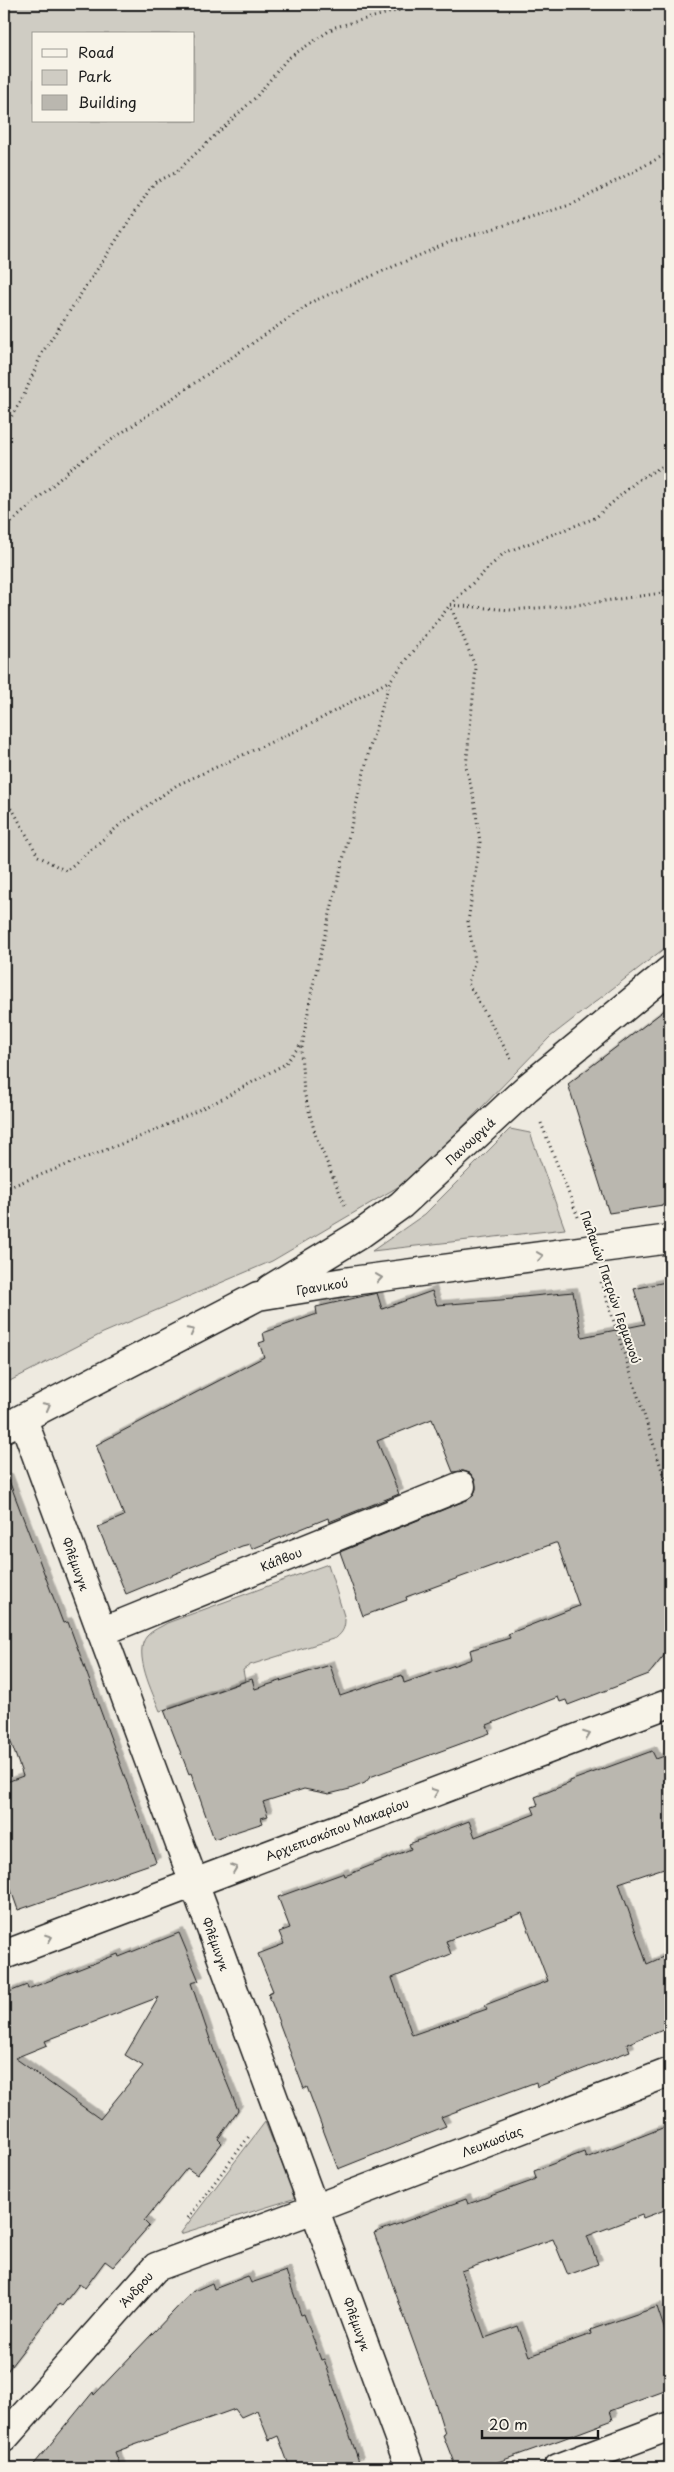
<svg xmlns="http://www.w3.org/2000/svg" width="674" height="2472" font-family="'Playpen Sans',sans-serif">
  <style>
    .green { fill: #cfccc3; stroke: #767470; fill-rule: evenodd }
    .building { fill: #bab7af; stroke: #1c1c1c; fill-rule: evenodd; filter: url(#shadow) }
    .lines { fill: none; stroke-linecap: round; stroke-linejoin: round }
    .street-casing { stroke: #1c1c1c; stroke-width: 31 }
    .path { stroke: #1c1c1c; stroke-width: 3; stroke-dasharray: 1 4; stroke-linecap: butt }
    .street { stroke: #f7f3e8; stroke-width: 28 }
    .oneway { stroke: #94928c }
    .labels { text-anchor: middle; dominant-baseline: central; stroke-width: 4; stroke-linejoin: round; paint-order: stroke }
    .street-label { font-size: 12px; fill: #1c1c1c; stroke: #f7f3e8 }
  </style>
  <defs>
    <filter id="shadow"><feDropShadow dx="4.5" dy="-4.5" stdDeviation="0" flood-color="#0004"/></filter>
  </defs>
  <rect width="100%" height="100%" fill="#eeeae0"/>
  <filter id="ink" filterUnits="userSpaceOnUse"><feTurbulence type="fractalNoise" baseFrequency=".02" numOctaves="2"/><feDisplacementMap in="SourceGraphic" scale="10" xChannelSelector="R" yChannelSelector="G"/><feConvolveMatrix kernelMatrix="1 2 1 2 8 2 1 2 1" color-interpolation-filters="sRGB"/></filter>
  <g filter="url(#ink)">
    <path class="green" d="M4,4H670V944L550,1037L413,1178L272,1261L103,1333L4,1384ZM34,34H194V121H34Z
      M510,1129L530,1133L565,1229L372,1251L425,1214Z
      M328,1564L345,1619C345,1628 343,1632 336,1638L250,1665L243,1670L245,1681L160,1711C153,1694 132,1652 147,1636C152,1630 161,1627 167,1623Z
      M265,2122L296,2198L180,2234Z"/>
    <path class="building" d="M670,1006V1204L609,1213L568,1084Z
      M670,1281V1648L649,1674L568,1705L566,1700L560,1702L558,1697L487,1725L490,1733L370,1777L365,1783L350,1789L329,1794L304,1789L263,1802L268,1816L261,1818L263,1823L214,1839L191,1773L189,1774L164,1710L252,1679L255,1689L330,1665L340,1696L402,1675L404,1683L472,1659L470,1650L510,1638L508,1634L579,1606L557,1543H555L406,1597L407,1600L363,1616L340,1552L467,1500L473,1496L476,1489L475,1480L470,1473L463,1471L453,1472L432,1419L377,1441L399,1494L329,1522L328,1518L252,1549L250,1544L242,1546L126,1594L98,1527L124,1516L96,1445L264,1357L259,1343L265,1341L263,1333L317,1314L316,1307L377,1293L382,1309L432,1291L437,1305L513,1299V1298L573,1292L582,1337L645,1324L634,1289Z
      M8,1478L63,1623L68,1622L156,1862L18,1910L4,1870V1783L23,1776L4,1723V1479Z
      M652,1751L656,1759L670,1754V1866L619,1883L647,1964L670,1954V2026L627,2044L630,2051L537,2087L536,2082L441,2117L446,2126L338,2169L307,2087L304,2089L268,1993L273,1991L258,1954L284,1944L279,1932L290,1928L278,1897L344,1873L345,1876L411,1849L409,1844L469,1821L475,1837L535,1814L532,1807L538,1805L535,1797L570,1783V1781ZM522,1913L548,1981L485,2005L487,2009L412,2035L392,1978L451,1954L446,1941Z
      M179,1933L199,1981L191,1983L214,2051L238,2110L218,2139L222,2143L197,2175L187,2168L144,2221L149,2226L113,2267L105,2261L85,2288L79,2284L62,2306L59,2304L4,2375V1994L27,1985L28,1989L118,1954L119,1957ZM159,1997L125,2055L143,2066L100,2119L15,2058L47,2045L45,2041Z
      M670,2125V2208L643,2218L642,2215L587,2236L598,2264L568,2275L553,2239L461,2271L485,2338L518,2326L529,2356L591,2334L590,2330L657,2307L670,2346V2389L610,2411L613,2420L560,2440L481,2468H456L443,2435L445,2434L435,2402L374,2233L466,2199L468,2204L532,2181L536,2178L534,2171L584,2152L586,2158Z
      M286,2271L301,2315L304,2314L321,2360L324,2359L359,2462L340,2468H290L278,2436L269,2440L257,2410L241,2417L235,2409L115,2452L121,2468H31L93,2392L94,2395L192,2292L212,2283L214,2289L248,2276L251,2283Z"/>
    <g class="lines">
      <defs>
        <path id="street" d="M270,1289L362,1233L401,1205L527,1088L670,970
          M23,1419L410,2468
          M4,1428L258,1296L344,1282L670,1239
          M101,1632L461,1486
          M4,1955L670,1703
          M4,2438L156,2267L314,2209L670,2072
          M558,2468L670,2426"/>
      </defs>
      <use href="#street" class="street-casing"/>
      <path class="path" d="M4,429L24,395L42,353L154,183L175,173L256,97L287,59L335,27L423,4
        M4,529L75,465L314,301L450,242L573,204L670,152
        M4,801L14,812L38,856L66,871L121,824L177,785L313,723L389,681
        M511,1059L468,983L475,960L468,922L480,842L474,799L466,767L476,668L450,605L511,610L576,605L662,593L670,586
        M541,1123L578,1217
        M4,1189L147,1134L222,1099L285,1064L301,1044
        M345,1205L316,1137L304,1092L301,1053L312,989L370,747L390,681L450,605L504,553L595,518L638,480L670,462
        M601,1282L670,1495
        M188,2218L250,2135"/>
      <use href="#street" class="street"/>
    </g>
    <defs><path id="oneway-chevron" d="M-2-3.5L2.5 0L-2 3.5" fill="none" stroke-width="1.6" stroke-linecap="round" stroke-linejoin="round" transform="scale(1.25)"/></defs>
    <g class="oneway">
      <use href="#oneway-chevron" transform="translate(540 1256) rotate(-8)"/>
      <use href="#oneway-chevron" transform="translate(379 1278) rotate(-8)"/>
      <use href="#oneway-chevron" transform="translate(191 1331) rotate(-28)"/>
      <use href="#oneway-chevron" transform="translate(47 1406) rotate(-28)"/>
      <use href="#oneway-chevron" transform="translate(587 1735) rotate(-21)"/>
      <use href="#oneway-chevron" transform="translate(435 1792) rotate(-21)"/>
      <use href="#oneway-chevron" transform="translate(234 1868) rotate(-21)"/>
      <use href="#oneway-chevron" transform="translate(49 1938) rotate(-21)"/>
    </g>
  </g>
  <g class="labels">
    <g class="street-label">
      <text transform="translate(470 1141) rotate(-43)">Πανουργιά</text>
      <text transform="translate(322 1286) rotate(-9)">Γρανικού</text>
      <text transform="translate(611 1287) rotate(71)">Παλαιών Πατρών Γερμανού</text>
      <text transform="translate(281 1559) rotate(-22)">Κάλβου</text>
      <text transform="translate(76 1564) rotate(70)">Φλέμινγκ</text>
      <text transform="translate(337 1829) rotate(-21)">Αρχιεπισκόπου Μακαρίου</text>
      <text transform="translate(216 1944) rotate(70)">Φλέμινγκ</text>
      <text transform="translate(492 2141) rotate(-21)">Λευκωσίας</text>
      <text transform="translate(136 2289) rotate(-48)">Άνδρου</text>
      <text transform="translate(357 2324) rotate(70)">Φλέμινγκ</text>
    </g>
  </g>
  <rect width="674" height="2472" fill="none" stroke="#f7f3e8" stroke-width="20"/>
  <rect x="10" y="10" width="654" height="2452" fill="none" stroke="#1c1c1c" stroke-width="2" filter="url(#ink)"/>
  <rect x="32" y="32" width="162" height="90" fill="#f7f3e8" stroke="#9f9d96"/>
  <rect x="42" y="49" width="25" height="8" fill="#f7f3e8" stroke="#9f9d96"/>
  <text x="78" y="58" font-size="15" fill="#1c1c1c">Road</text>
  <rect x="42" y="70" width="25" height="15" fill="#cfccc3" stroke="#9f9d96"/>
  <text x="78" y="82" font-size="15" fill="#1c1c1c">Park</text>
  <rect x="42" y="95" width="25" height="15" fill="#bab7af" stroke="#9f9d96"/>
  <text x="78" y="108" font-size="15" fill="#1c1c1c">Building</text>
  <path d="M482 2430v8h116v-8" fill="none" stroke="#1c1c1c" stroke-width="2.5"/>
  <text x="489" y="2430" font-size="15" fill="#1c1c1c" stroke="#f7f3e8" stroke-width="4" paint-order="stroke">20 m</text>
</svg>
